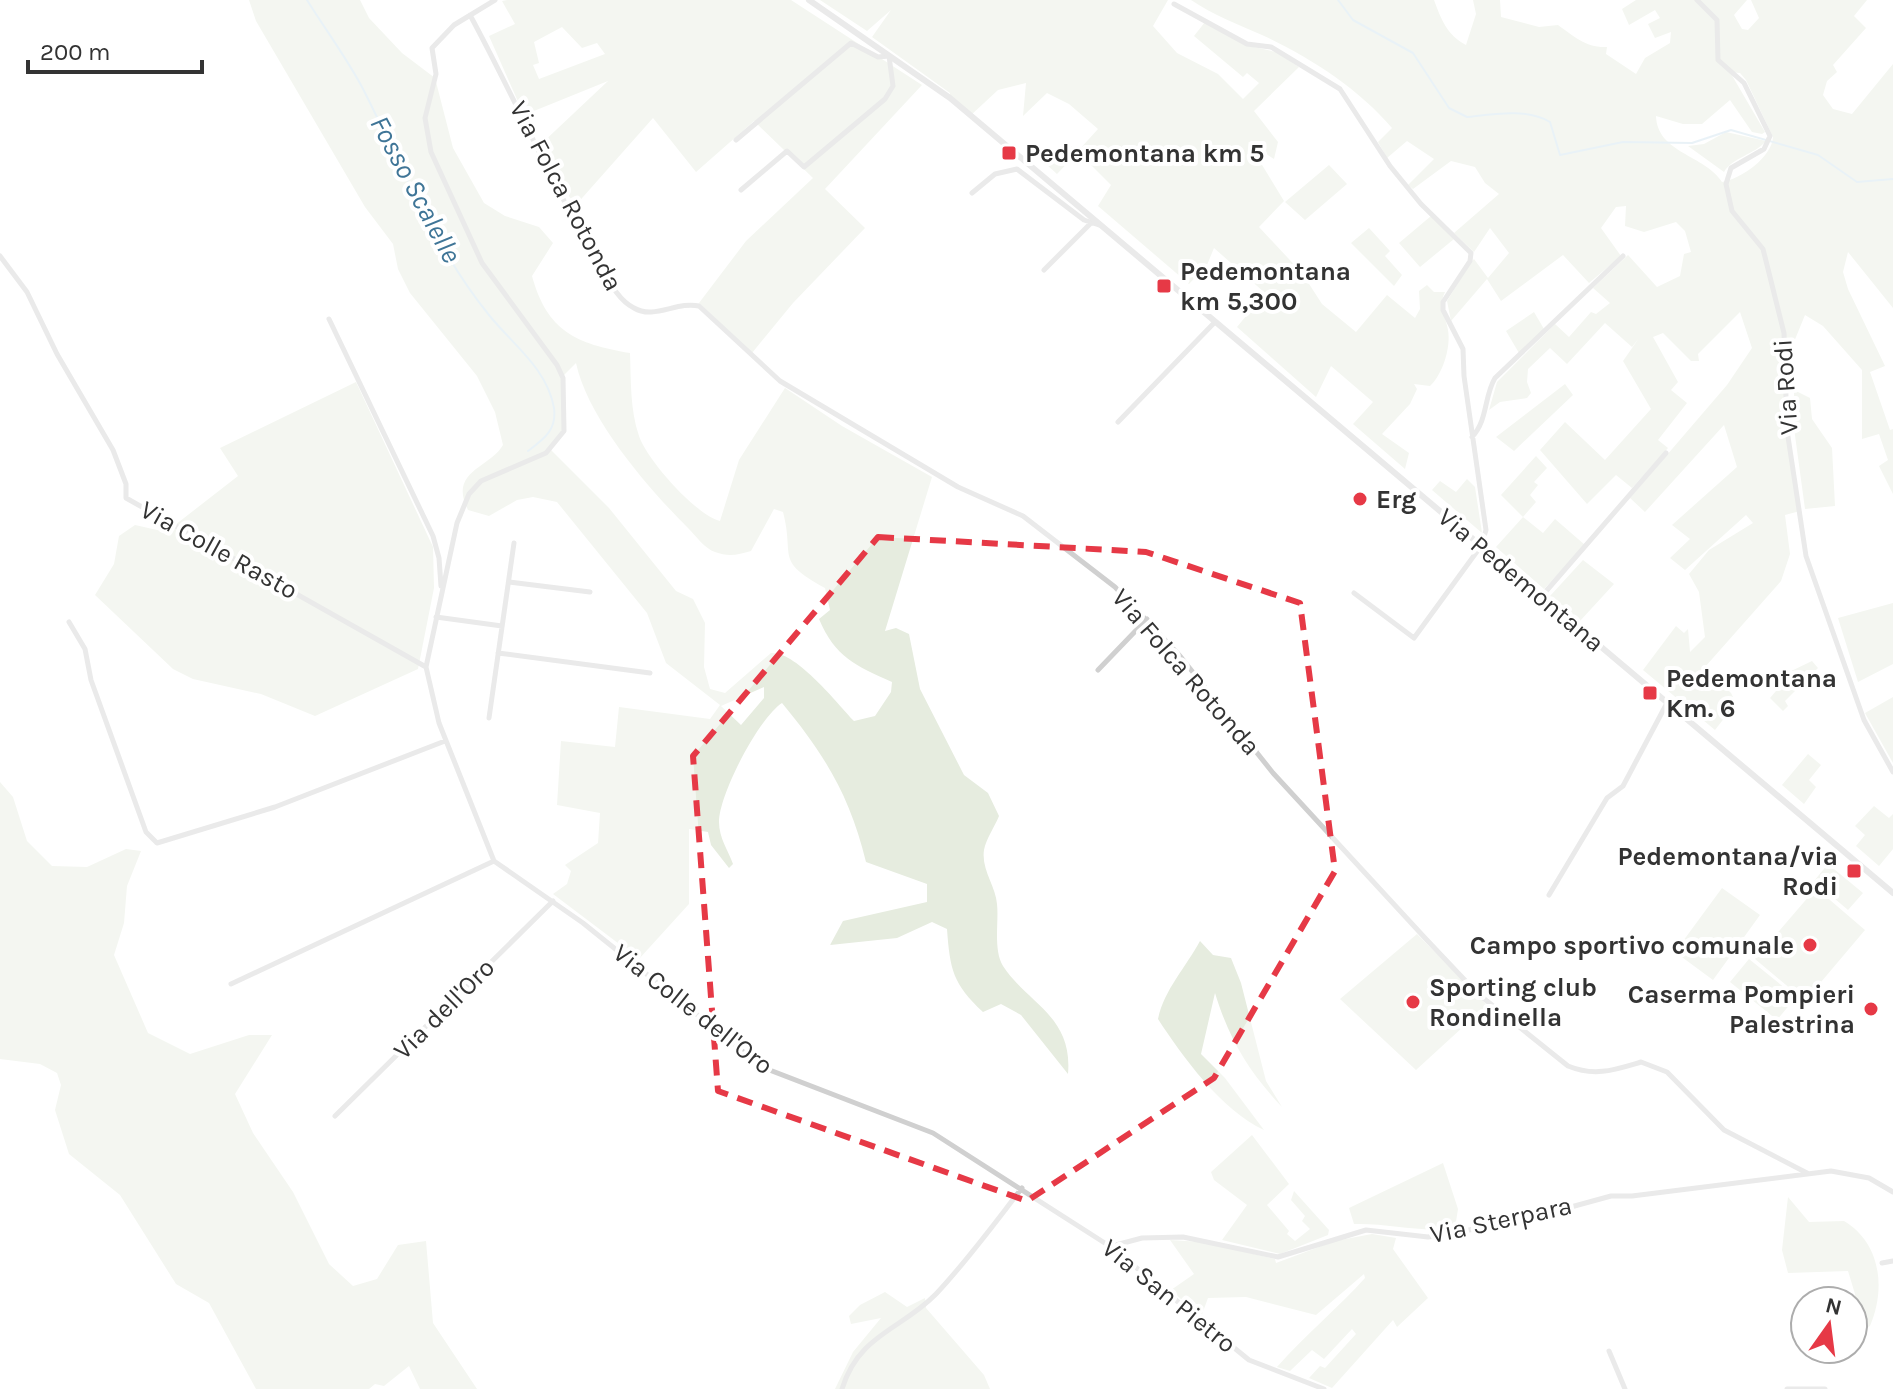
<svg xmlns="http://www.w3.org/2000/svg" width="1893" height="1389" font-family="Karla,sans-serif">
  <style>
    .green { fill: #e6ecdf; fill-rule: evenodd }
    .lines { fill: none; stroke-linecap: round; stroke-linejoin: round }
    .stream { stroke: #cfe2ee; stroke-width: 2 }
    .minor { stroke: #d0d0d0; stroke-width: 5 }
    .tertiary { stroke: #d0d0d0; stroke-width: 6 }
    .marked { fill: none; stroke: #e63946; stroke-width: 6; stroke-dasharray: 16 10; stroke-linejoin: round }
    .poi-dot { fill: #e63946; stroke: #fff; stroke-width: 3 }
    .labels { text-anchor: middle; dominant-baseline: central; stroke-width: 8; stroke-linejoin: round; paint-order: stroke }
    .poi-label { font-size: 26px; font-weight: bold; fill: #333; stroke: #fff; text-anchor: start }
    .street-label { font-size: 26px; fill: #333; stroke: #fff }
    .water-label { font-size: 28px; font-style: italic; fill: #3f7597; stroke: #fff }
  </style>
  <rect width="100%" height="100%" fill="#fff"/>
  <path class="green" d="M249,0H360L369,18L402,53L435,78L453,148L484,203L505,216L539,227L553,243L532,276C547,331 576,344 630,353C631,380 630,410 639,436C647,460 696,515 720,521L739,460L785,388L842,426L932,477L885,631L896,628L909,634L920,689L964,775L988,793L999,816C995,826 986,839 984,850C981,869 996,887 997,904C999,922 993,949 1003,966C1028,1004 1073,1016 1068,1074L1021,1015L1001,1004L983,1012C953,984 950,970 947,929L932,922L897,938L830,945L843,921L927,902V884L866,862C850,796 825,755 782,703C759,718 719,794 719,822C719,838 728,850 733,864L729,868L711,845L708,832L689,829V904L639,959L553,894L567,884L571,871L565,865L598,843L600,813L557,805L561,741L615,747L619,707L710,719L720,705L666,663L647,613L557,502L533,497L517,500L489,516L468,510C448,471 490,468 503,445L495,412L477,376L410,293L398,269L393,244L365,207L256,21ZM576,363C588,419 648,488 688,528C696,536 705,549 715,552C728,557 738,555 751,551L774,509L783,512C795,558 774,560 825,588L830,610L819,619C835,657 856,666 892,682L891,692L875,716L854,721C837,703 796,651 771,653L725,693L710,689L704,667L705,623L693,599L676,591L609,508L551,450L564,431L562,377ZM764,687V698L741,725L721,706Z
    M507,0H791L922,85L825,189L865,228L793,303L752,353L699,303L746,241L813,178L754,121L696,172L653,118L575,206L539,146L608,81L524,115L489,36L515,24L502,1ZM562,27L582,48L597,43L605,54L539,79L533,65L539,63L534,42Z
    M820,0H1168L1153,26L1177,53L1218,74L1243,99L1259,83L1247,73L1243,77L1194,36L1205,22L1245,45L1276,52L1299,67L1254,111L1278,142L1274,159L1248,142L1284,201L1259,227L1302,273L1322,304L1356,332L1387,295L1415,318L1420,309L1419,291L1427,285L1434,292H1445C1437,309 1445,313 1448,330C1451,347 1443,374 1430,386L1414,384L1417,389L1410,404L1382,434L1409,453L1405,469L1353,424L1373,402L1331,366L1316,397L1237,327L1265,293L1214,248L1207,265L1189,284L1098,206L1111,185L1078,152L1057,174L1046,164L1066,142L1078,151L1098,129L1069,104L1047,93L1023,116L1026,83L998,90L970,116L950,98V93L872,37L891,10L867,31Z
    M1191,0H1434C1441,19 1447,35 1466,45L1476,14L1473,0H1500L1501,17L1539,27L1558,25C1575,37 1586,48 1607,47L1606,54L1636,74L1645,58L1670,43L1671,32L1655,38L1648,24L1660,18L1655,10L1629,25L1622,9L1636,0H1747L1734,15L1742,29L1748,30L1759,18L1751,0H1867L1854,16L1866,28L1833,65L1837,72L1827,81L1823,95L1833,109L1852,114L1893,64V308L1848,252L1843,272L1848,289L1885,366L1870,372L1890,430L1893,429V494L1879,466L1888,460L1879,434L1862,439V370L1823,326L1805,315L1787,359V430L1800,511L1785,515L1790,554L1781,581L1705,667L1731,693L1736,703L1715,730L1643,670L1676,626L1684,633L1688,629L1690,652L1705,637L1699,592L1689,574L1709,550L1753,523L1746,515L1685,570L1670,558L1690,539L1672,525L1737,467L1724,425L1645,512L1630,498L1727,385L1752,348L1740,312L1698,354L1699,361H1691L1663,333L1653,337L1678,382L1671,390L1687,403L1658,440L1668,448L1632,488L1616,475L1587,504L1540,450L1565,422L1605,460L1651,409L1623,361L1639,338L1632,347L1605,323L1567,364L1550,348L1528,369L1527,382L1531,393L1527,398L1500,402L1489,410L1497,382L1555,324L1569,337L1591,312L1596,314L1610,303L1593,288L1628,255L1657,287L1680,276L1684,254L1691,252L1685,231L1676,222L1644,232L1625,226L1626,206L1616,207L1601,228L1621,256L1589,283L1563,255L1501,301L1487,279L1451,321L1447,301L1471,262L1474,259L1488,278L1509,253L1490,228L1474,252L1454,233L1499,194L1485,183L1475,167L1451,161L1413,189L1408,185L1434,159L1407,141L1387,158L1378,142L1392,128C1358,88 1309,57 1262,35C1237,24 1213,15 1191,0ZM1730,72L1740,73L1746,80L1773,137C1772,157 1741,179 1722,182C1705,155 1657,153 1656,116L1683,124H1702L1730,100L1752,132L1762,134L1765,132Z
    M1726,132L1766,141C1754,155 1733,157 1724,172L1688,146L1704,144Z
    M1329,165L1347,184L1305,220L1285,202Z
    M1431,216L1454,239L1420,267L1399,243Z
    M1369,228L1390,251L1385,256L1402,275L1394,286L1351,243Z
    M1534,312L1544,329L1519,353L1506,331Z
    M356,382L433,547L434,588L418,669L315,716L261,694L193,679L173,669L95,595L114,564L119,536L135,525L166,532L238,476L220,448Z
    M1565,384L1573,395L1514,451L1496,437Z
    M1794,390L1810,398L1812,419L1832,448L1835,506L1805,509L1794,428Z
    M1536,456L1547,468L1534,482L1538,485L1530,495L1536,502L1523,517L1543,533L1555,519L1585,545L1544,589L1496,547L1523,517L1501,495Z
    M1467,479L1475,487L1482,533L1432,490L1440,481L1456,492Z
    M1583,560L1614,584L1580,621L1550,596Z
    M1893,603V664L1858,682L1838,618Z
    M1812,661L1818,668L1785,701L1788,706L1783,711L1770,698L1788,677L1785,674Z
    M1893,697V763L1865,713Z
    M1808,754L1821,765L1809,780L1816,787L1804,804L1782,785Z
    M0,782L13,797L27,841L52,866L87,867L126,849L141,851L127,886L124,923L114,955L148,1033L190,1054L249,1035H272L235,1094L253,1133L293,1192L329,1264L353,1286L377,1279L398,1245L426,1241L433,1323L477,1389H420L409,1366L384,1386L375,1384L369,1389H256L209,1303L176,1284L120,1195L69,1154L55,1110L61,1085L57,1073L40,1064L0,1059Z
    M1874,806L1889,818L1893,814V849L1879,866L1856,846L1865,835L1855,826Z
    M1828,864L1863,893L1848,910L1814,881Z
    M1722,888L1760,915L1713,980L1675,952Z
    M1816,888L1865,930L1805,1001L1755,959Z
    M1417,934L1487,1005L1416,1070L1340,999Z
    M1200,941L1213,955L1231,958L1241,983L1266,1081L1282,1107C1249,1072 1229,1039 1215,993L1201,1054L1225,1078L1264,1130C1222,1111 1182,1056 1158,1019C1164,990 1186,967 1200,941Z
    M1749,959L1796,997L1777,1020L1730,982Z
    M1252,1135L1289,1184L1267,1205L1289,1231L1287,1234L1295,1241L1310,1229L1302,1221L1305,1216L1291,1200L1294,1191L1329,1230L1328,1235L1280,1254L1222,1240L1247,1205L1214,1180L1211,1172Z
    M1443,1163L1458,1209L1455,1228C1420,1233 1389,1223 1354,1224L1349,1208Z
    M1788,1197L1809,1222L1844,1221C1881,1243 1886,1289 1870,1326L1857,1332L1855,1294L1848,1271L1788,1273L1782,1250Z
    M1372,1234L1396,1238L1393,1249L1428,1298L1397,1327L1393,1320L1332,1388L1309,1378L1320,1366L1325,1368L1356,1334L1352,1329L1324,1359L1312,1350L1290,1371L1277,1367C1305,1335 1337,1309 1365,1278L1364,1274L1316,1315L1246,1297L1208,1298L1201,1317L1171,1290L1194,1274L1170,1240L1201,1242L1275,1259L1276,1263L1335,1241Z
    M885,1292L907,1307L925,1298L926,1308L984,1375L990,1389H835L853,1352L881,1318L851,1324L849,1316L860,1305Z"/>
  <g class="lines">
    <path class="stream" d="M307,0C325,29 346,57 362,87C402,165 433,246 489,315C512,344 547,368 554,408C557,430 544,439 528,451
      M1338,0L1353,20L1413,53L1449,108L1467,117C1494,114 1526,108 1550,122L1560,155L1623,142L1692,143L1731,130L1818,155L1857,182L1893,179"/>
    <path class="minor" d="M495,0L454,25L432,48L436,74L425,118L431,152L482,263L557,365L563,378L564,431L546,453L481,481L469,494L457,523L426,667L439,723L494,861L583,923L762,1067L933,1133L1111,1247L1249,1360L1324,1389
      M1697,0L1717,20L1718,60L1744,83L1770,136L1764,149L1731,168L1726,184L1732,211L1763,249L1784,333L1787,430L1806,556L1864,720L1893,772
      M1174,4L1247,44L1271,47L1340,89L1390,166L1421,204L1471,253L1470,261L1443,302V310L1463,349L1464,376L1486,530L1481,546L1414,638L1354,593
      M470,15C514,96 550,181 597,260C607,276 616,299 634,308C654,320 677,301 699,306L780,381L958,487L1023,516L1115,587L1180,656L1273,773L1425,938L1477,993L1568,1066C1595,1077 1614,1070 1641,1062L1667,1072L1724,1130L1807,1173
      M736,140L851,43L878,57L889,56L893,86L885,99L804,167L787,151L741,190
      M972,193L995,174L1017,169L1084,220L1099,225
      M0,256L27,292L57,354L113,450L126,484V498L426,667
      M1044,270L1091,223
      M329,319L433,536L439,558L441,586
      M1118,422L1215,322
      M1472,437C1488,420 1484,396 1495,378L1623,256
      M509,582L590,592
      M1541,597L1666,453
      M436,617L502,626
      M69,622L85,649L91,680L146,832L157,843L275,807L445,741
      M498,653L650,673
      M1098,670L1147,619
      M489,718L514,543
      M1549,895L1607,798L1623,786L1667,703
      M231,984L494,861
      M335,1116L553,901
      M1112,1246L1142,1238L1183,1237L1278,1257L1366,1230L1428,1237L1516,1222L1611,1196H1632L1831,1171L1869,1178L1893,1192
      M1882,1263L1893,1261
      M1609,1351L1625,1389
      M842,1389C859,1334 901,1330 936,1294C967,1261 994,1224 1022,1188
      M1787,1389H1825"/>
    <path class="tertiary" d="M809,0L950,98L1893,893"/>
  </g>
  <path d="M0 0H1893V1389H0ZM878,537L1146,552L1300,603L1335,871L1214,1078L1027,1201L718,1091L693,756Z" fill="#fff" fill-opacity=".55" fill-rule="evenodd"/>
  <path class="marked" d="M878,537L1146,552L1300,603L1335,871L1214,1078L1027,1201L718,1091L693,756Z"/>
  <g class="poi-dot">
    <rect x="1001" y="145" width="16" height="16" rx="4"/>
    <rect x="1156" y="278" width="16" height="16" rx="4"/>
    <circle cx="1360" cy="499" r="8"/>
    <rect x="1642" y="685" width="16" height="16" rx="4"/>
    <rect x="1846" y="863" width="16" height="16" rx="4"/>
    <circle cx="1810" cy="945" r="8"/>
    <circle cx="1413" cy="1002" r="8"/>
    <circle cx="1871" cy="1009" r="8"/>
  </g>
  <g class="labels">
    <g class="poi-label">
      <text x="1025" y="153">Pedemontana km 5</text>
      <text x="1180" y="271">Pedemontana<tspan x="1180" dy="30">km 5,300</tspan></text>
      <text x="1376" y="499">Erg</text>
      <text x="1666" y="678">Pedemontana<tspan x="1666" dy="30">Km. 6</tspan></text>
      <text x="1838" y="856" text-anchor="end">Pedemontana/via<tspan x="1838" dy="30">Rodi</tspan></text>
      <text x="1794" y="945" text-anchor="end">Campo sportivo comunale</text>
      <text x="1429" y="987">Sporting club<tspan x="1429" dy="30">Rondinella</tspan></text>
      <text x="1855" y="994" text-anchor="end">Caserma Pompieri<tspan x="1855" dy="30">Palestrina</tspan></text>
    </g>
    <g class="street-label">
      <text transform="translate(566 196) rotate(62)">Via Folca Rotonda</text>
      <text transform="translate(1786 387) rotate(-94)">Via Rodi</text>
      <text transform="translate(219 550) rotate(29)">Via Colle Rasto</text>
      <text transform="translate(1521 580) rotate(40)">Via Pedemontana</text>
      <text transform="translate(1186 672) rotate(49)">Via Folca Rotonda</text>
      <text transform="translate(444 1009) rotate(-45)">Via dell'Oro</text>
      <text transform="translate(693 1009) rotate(38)">Via Colle dell'Oro</text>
      <text transform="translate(1501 1220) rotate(-12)">Via Sterpara</text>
      <text transform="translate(1169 1296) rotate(39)">Via San Pietro</text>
    </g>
    <g class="water-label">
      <text transform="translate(416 189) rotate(62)">Fosso Scalelle</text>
    </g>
  </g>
  <g transform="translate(1829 1325) rotate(14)"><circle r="38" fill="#ffffff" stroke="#adadad" stroke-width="2"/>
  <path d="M0-6L14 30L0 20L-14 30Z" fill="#e63946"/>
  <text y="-12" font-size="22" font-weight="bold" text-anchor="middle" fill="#333333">N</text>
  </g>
  <path d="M28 60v12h174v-12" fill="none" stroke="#333333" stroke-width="4"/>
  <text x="40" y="60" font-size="24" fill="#333333" stroke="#ffffff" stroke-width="6" paint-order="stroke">200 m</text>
</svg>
